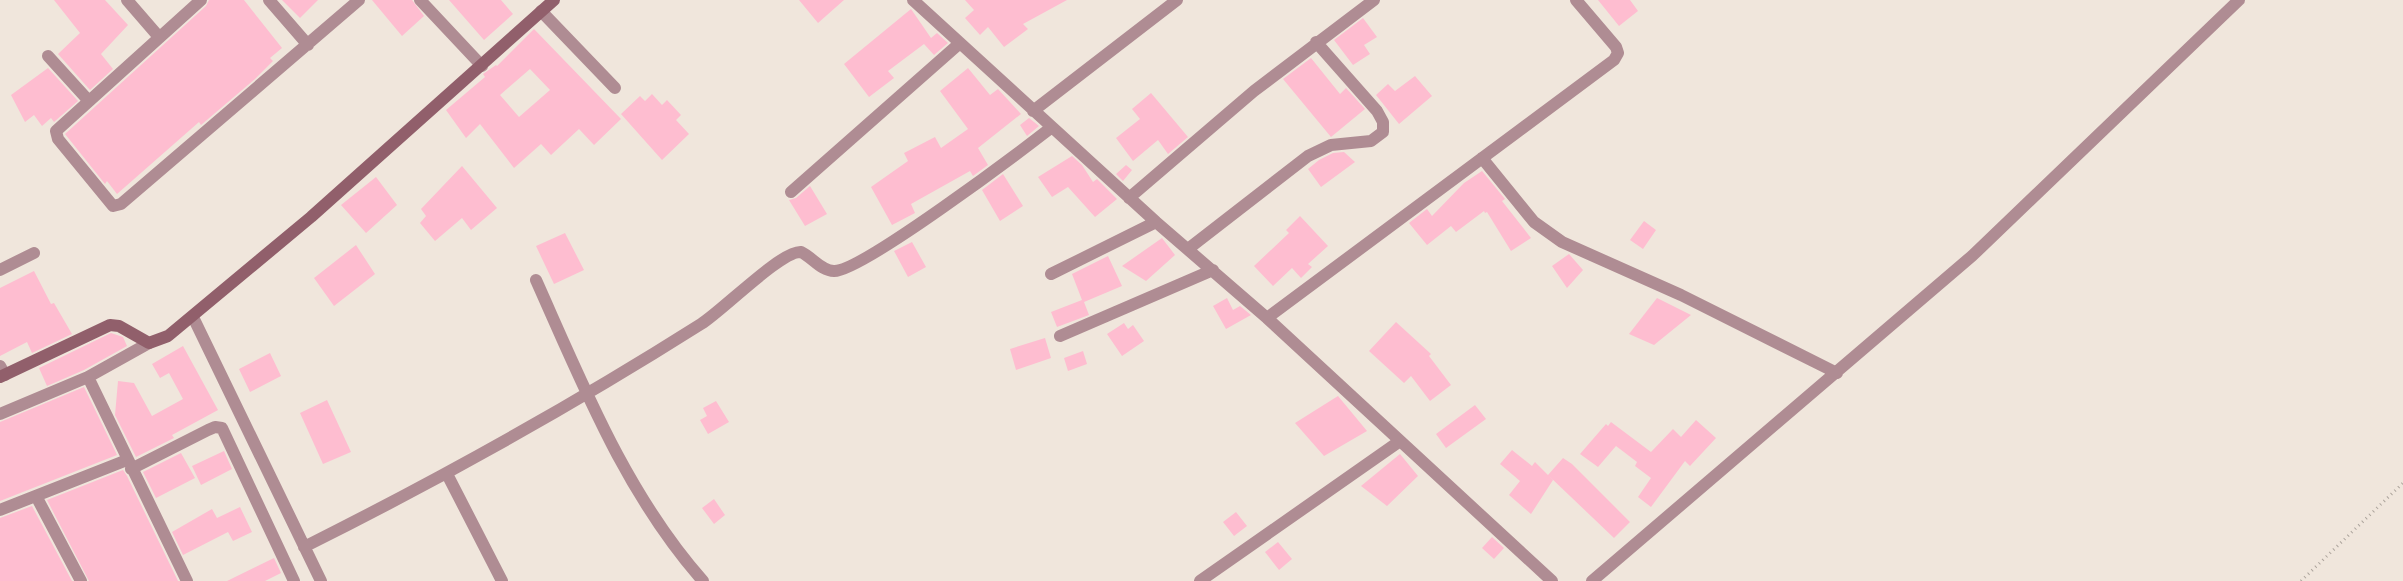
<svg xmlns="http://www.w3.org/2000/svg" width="2403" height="581" font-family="'Nunito Sans',sans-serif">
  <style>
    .building { fill: #febdd0; fill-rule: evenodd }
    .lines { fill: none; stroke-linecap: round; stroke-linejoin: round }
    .path { stroke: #ada59d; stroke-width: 3; stroke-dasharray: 1 4; stroke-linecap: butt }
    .street { stroke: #af8c93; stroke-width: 12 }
    .secondary { stroke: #915f6b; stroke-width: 12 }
  </style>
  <rect width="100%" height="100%" fill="#f0e6dc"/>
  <path class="building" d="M54,0H105L128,25L101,54L113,69L90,90L58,54L80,33Z
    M209,0H244L282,48L270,58L273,61L255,79L201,125L199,122L117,194L107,181L105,184L65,134L206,6Z
    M282,0H318L300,18Z
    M372,0H412L424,16L402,36Z
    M449,0H501L513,14L484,40Z
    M799,0H844L818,23Z
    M965,0H1067L1023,24L1028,29L1004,47L988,27L980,35L965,18L974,10Z
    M1598,0H1630L1638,11L1619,26Z
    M911,9L931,38L937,33L948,43L934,55L924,44L888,71L894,78L869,97L844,64Z
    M1363,18L1377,37L1364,45L1370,54L1353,65L1334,40Z
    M534,29L621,119L594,145L579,129L551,155L541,144L514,168L480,124L466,138L446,110L485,77L483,74L496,65L497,66ZM530,69L550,90L519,117L500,95Z
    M1311,58L1340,94L1346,88L1365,109L1331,137L1283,79Z
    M48,68L78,101L54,122L51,118L42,126L34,115L25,122L11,95Z
    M968,68L990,95L998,89L1021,114L978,148L988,165L973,176L970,171L911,204L915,213L892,225L871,187L908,161L904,153L935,137L941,148L968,129L940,91Z
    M1415,76L1432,96L1399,124L1376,95L1388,84L1395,91Z
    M1151,93L1188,137L1168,154L1158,140L1133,161L1116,138L1140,119L1132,109Z
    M652,94L662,105L667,100L681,115L676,120L689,134L662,160L621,114L640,96L645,101Z
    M1029,118L1039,126L1027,136L1020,125Z
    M1344,152L1355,162L1321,187L1308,169L1319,160L1333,153Z
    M1072,156L1082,165L1093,182L1097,179L1117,199L1095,217L1068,187L1052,197L1038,177Z
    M1126,165L1132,170L1123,181L1116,174Z
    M462,166L497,208L471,230L462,218L435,241L420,223L426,216L421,209Z
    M1482,171L1505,199L1502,201L1531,238L1511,251L1487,212L1485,213L1484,211L1456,232L1451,226L1427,245L1409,223L1427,209L1432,216L1464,183Z
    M1003,174L1023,206L1000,221L982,190Z
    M376,177L397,205L366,233L341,205Z
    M810,186L827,214L805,226L789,200L796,198Z
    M1300,216L1328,246L1308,264L1312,267L1301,278L1292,268L1273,286L1254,266L1289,233L1286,230Z
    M1644,221L1656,230L1643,249L1630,240Z
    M565,233L584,270L554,284L536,246Z
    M1162,238L1175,255L1146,281L1122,266Z
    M912,242L926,267L908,277L894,251Z
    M356,245L375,274L334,306L314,278Z
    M1569,254L1583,270L1567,288L1552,266Z
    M1108,256L1122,286L1084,302L1089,315L1057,327L1051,312L1082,300L1072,274Z
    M34,271L51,304L54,303L72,334L32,353L27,342L0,356V288Z
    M1227,298L1233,310L1240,306L1251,315L1226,329L1213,306Z
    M1657,298L1691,315L1654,345L1629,334Z
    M1396,322L1431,354L1429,356L1451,385L1430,401L1411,376L1404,383L1369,351Z
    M1124,323L1128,329L1133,325L1144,341L1122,356L1107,334Z
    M111,333L123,337L127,346L84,370L47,386L39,368Z
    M1045,338L1051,358L1016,370L1010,349Z
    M183,346L218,410L172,435L174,438L136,457L115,415L118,381L134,383L152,416L183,399L169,373L160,378L152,364Z
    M1083,351L1087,364L1068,371L1064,358Z
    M270,353L281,376L250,392L239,369Z
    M84,387L117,455L0,501V422Z
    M1338,396L1367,431L1324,456L1295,423Z
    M327,400L351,452L323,464L300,413Z
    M716,401L729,422L708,434L700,420L707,416L703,408Z
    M1475,405L1486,419L1446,448L1436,434Z
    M1696,420L1716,438L1690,466L1685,461L1651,507L1638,497L1651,478L1635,466L1637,462L1616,446L1598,467L1580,454L1606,424L1608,426L1611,422L1651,452L1673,429L1681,437Z
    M1512,450L1532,466L1535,462L1548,475L1563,458L1572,464L1630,522L1614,538L1549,476L1553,480L1531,514L1509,495L1520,481L1500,464Z
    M224,451L232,469L201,485L192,466Z
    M181,453L195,478L156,498L143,472Z
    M1400,454L1418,476L1387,506L1361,486Z
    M123,470L127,476L178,581H89L47,500Z
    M714,499L725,515L714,524L702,508Z
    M32,506L72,581H0V518Z
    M240,507L252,532L233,541L228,532L183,555L172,532L212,509L217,518Z
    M1236,512L1247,526L1234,536L1223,522Z
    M1492,537L1504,548L1494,559L1482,548Z
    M1278,542L1292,559L1279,570L1265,552Z
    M274,558L281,573L265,581H227Z"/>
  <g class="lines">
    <path class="path" d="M2301,581L2403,483"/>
    <path class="street" d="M127,0L159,37
      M201,0L56,131L58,139L113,206L121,204L359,0
      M269,0L308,45
      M420,0L482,66
      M913,0L1156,222L1267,318L1552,581
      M541,11L615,88
      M48,56L88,100
      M1033,111L1177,0
      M1482,158L1534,222L1562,242L1681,295L1837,373
      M791,192L960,43
      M1129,198L1254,91L1374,0
      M1188,249L1308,156L1331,145L1371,141L1383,132V122L1377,111L1316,42
      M0,270L34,253
      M1051,274L1156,222
      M536,280C583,385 626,494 703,581
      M193,317L321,581
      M1267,318L1614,60L1618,53L1616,47L1576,0
      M1060,336L1213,270
      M0,366L5,375
      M88,377L187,581
      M0,414L88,377L149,343
      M131,469L208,430L215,427L222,428L294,581
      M447,474L502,581
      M36,496L81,581
      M0,510L127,460
      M304,547C440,479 573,405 701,324C722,311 782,250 801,252C812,257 821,271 834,271C861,272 1021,151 1052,127
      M1200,581L1400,441
      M1592,581L1972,256L2239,0"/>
    <path class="secondary" d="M0,377L110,325L119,326L149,343L168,336L311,217L554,0"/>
  </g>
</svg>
